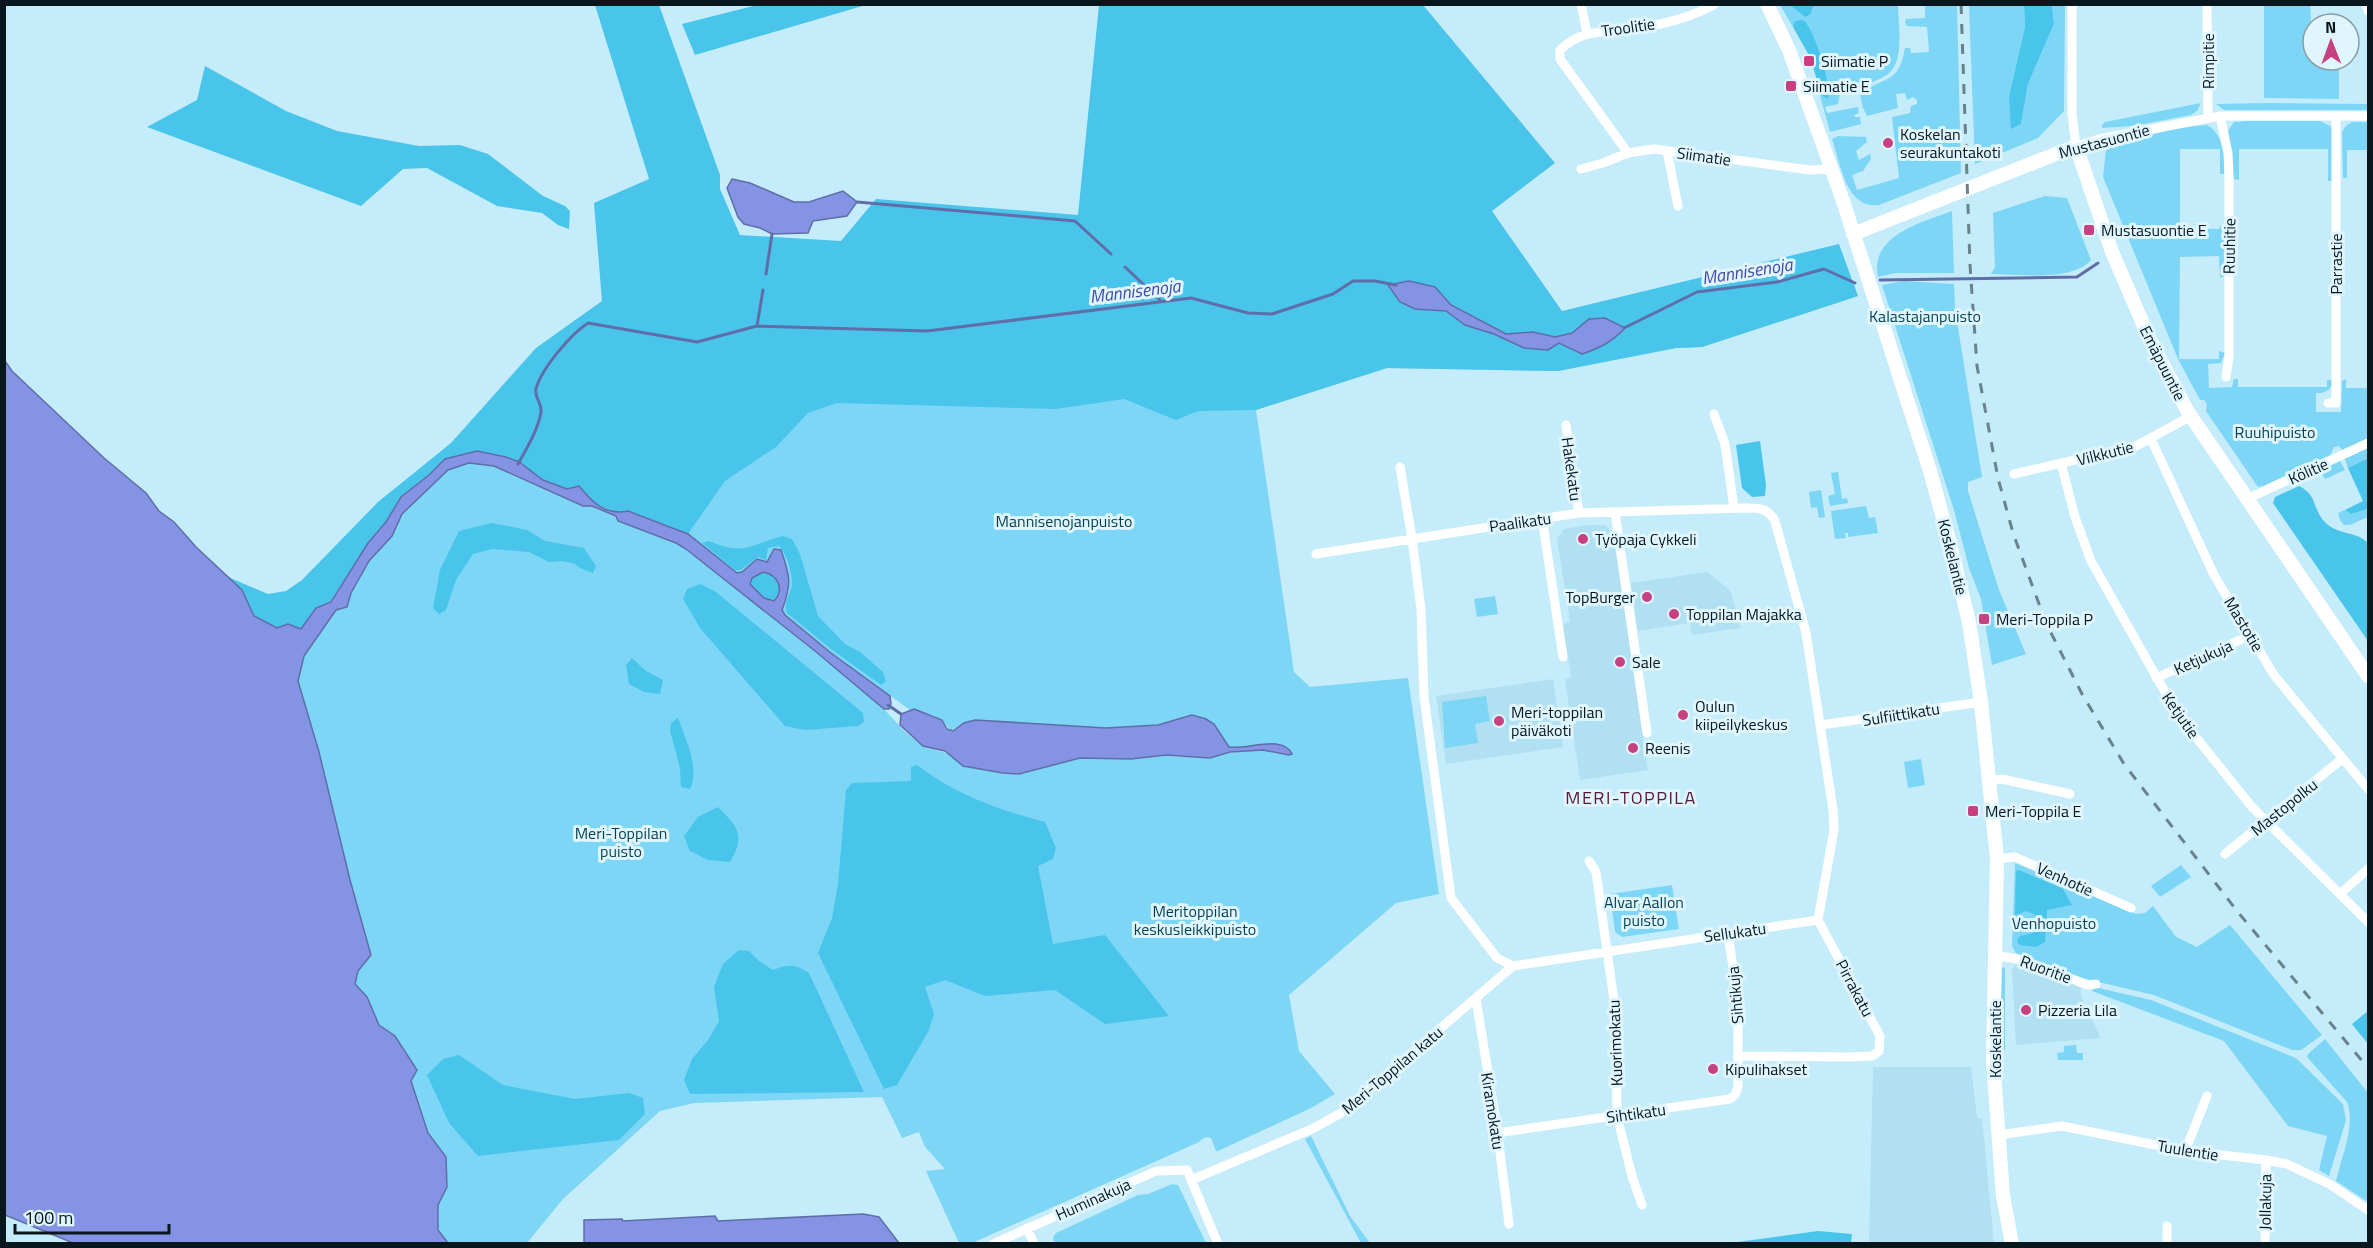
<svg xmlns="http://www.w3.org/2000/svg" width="2373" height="1248" font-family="'Titillium Web',sans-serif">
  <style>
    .built { fill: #b1e0f2 }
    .green { fill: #7dd6f5 }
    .forest { fill: #49c5eb; fill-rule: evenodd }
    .water { fill: #8493e4; stroke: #5f6ea8; stroke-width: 1.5; fill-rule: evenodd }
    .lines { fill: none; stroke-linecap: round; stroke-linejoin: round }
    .stream { stroke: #5f6ea8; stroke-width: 3 }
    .street { stroke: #fff; stroke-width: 9 }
    .secondary { stroke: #fff; stroke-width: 14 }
    .rail { stroke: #69838d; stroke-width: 3; stroke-dasharray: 10 10; stroke-linecap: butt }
    .poi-dot { fill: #c64082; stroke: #dff6ff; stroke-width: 2 }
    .labels { text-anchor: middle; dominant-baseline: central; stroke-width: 6; stroke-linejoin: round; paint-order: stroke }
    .street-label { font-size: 16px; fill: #09171c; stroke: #dff6ff }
    .poi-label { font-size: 16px; fill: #09171c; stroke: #dff6ff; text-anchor: start }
    .park-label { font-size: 16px; fill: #063f4f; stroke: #dff6ff }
    .water-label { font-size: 18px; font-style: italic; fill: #4149a7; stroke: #dff6ff }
    .neighbourhood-label { font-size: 18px; letter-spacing: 1.5px; fill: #591938; stroke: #dff6ff }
  </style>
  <rect width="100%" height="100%" fill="#c5ecfa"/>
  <path class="built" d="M1588,525H1605L1613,533L1648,770L1580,780L1565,679L1571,678L1563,624L1570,622L1557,539L1564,529Z
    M1707,572L1730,590L1741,628L1692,635L1690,623L1638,631L1631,583Z
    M1553,679L1563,747L1446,764L1436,696Z
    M2018,962L2081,988V996L2101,1038L2016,1045L2012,969Z
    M1873,1067H1971L1977,1118L1982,1119L1994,1243H1869Z"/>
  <path class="green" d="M1780,5H1790L1805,17L1810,15L1814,5H1898C1898,25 1906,64 1885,76C1872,84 1854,88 1840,93L1838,104L1825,107L1827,113L1858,107L1859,113L1854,115L1855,117H1860L1861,124L1830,132L1818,88L1821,95L1829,98L1794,22L1793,27Z
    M1925,5H1957L1961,173L1879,205C1846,210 1840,162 1832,139L1838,136L1866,137L1867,142L1856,151L1859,160L1870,154L1871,159L1863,171L1852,175L1857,190L1899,178L1892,117L1910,113L1911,106L1917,104V100L1913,97L1907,100L1905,93L1896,94L1898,108L1867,116L1863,108L1860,95C1881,76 1899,86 1905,48H1910L1911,53L1929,52L1927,27L1907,26L1905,22L1906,19L1925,18Z
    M1969,5H2024L2025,27L2009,96L2021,124L2028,84L2054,24L2052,5H2065L2064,111L2038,138L1975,164Z
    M2264,5H2310L2313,60H2325V66H2339V99L2264,98Z
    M2201,103L2197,111L2191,115L2133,126L2102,128V125L2105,122Z
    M2266,103L2368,104V110H2224L2216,104Z
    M2246,121H2320L2332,127L2333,181H2328V149H2239V180L2234,179L2228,131L2234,122Z
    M2352,122H2368V150H2347V178H2343L2342,132L2346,126Z
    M2207,125C2223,134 2227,158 2225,174H2220V149H2180V228L2219,229L2220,226L2225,227V276L2220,278L2219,256L2180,257L2179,359H2219V351L2225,353L2221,363L2208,364L2209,388L2232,387L2234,379H2238V387H2327V380H2331L2332,385C2328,392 2324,393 2316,393V412H2341L2342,381L2346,379V388H2368V438L2342,450L2339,446L2334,447L2330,455L2263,486L2258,487L2206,411L2207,404L2204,400H2200L2178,359L2103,177L2106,150C2139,138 2172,127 2207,125Z
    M2045,196L2067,198L2091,260C2072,282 2019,274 1991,274L1995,267L1993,213Z
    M1952,211L1954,273H1896L1878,277C1869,235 1923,222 1952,211Z
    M1904,281L1954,284L1955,309L1982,477L1968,482V491L1999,590L2026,654L1992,665L1981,599L1969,568L1954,510L1882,285Z
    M1858,296L1702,347L1676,348L1558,371L1387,368L1256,410L1294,672L1310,687L1408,678L1439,894L1396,903L1289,995L1299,1051L1335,1094L1309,1109L1218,1151H1216L1211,1138L1206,1137L1197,1143L972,1243H959L926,1171L945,1169L925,1147L919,1132L902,1138L882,1097L694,1103L660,1111L563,1199L527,1243H447L438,1230V1205L447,1187L446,1157L428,1133L395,1036L379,1025L367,997L355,984L358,971L350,880L319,752L298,681L304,656L336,610L347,607L351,593L369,561L392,536L402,514L448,470L469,463L494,466L583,506H592L617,516L618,521L676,543L686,549L853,682L884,709L905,732L923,746L949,754L963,766L985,770L1049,766L1080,758L1131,759L1166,755L1181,757L1263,750L1276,752L1271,744L1242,748L1229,747L1218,729L1187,718L1158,725L1106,728L975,720L964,723L951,731L942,720L932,715L910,710L831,653L785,615L782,610L789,591L770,559L767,562L757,559L742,573H737L530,442L1471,321Z
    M2368,448V458L2348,468L2345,459Z
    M2340,461L2345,470L2325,479L2322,474V470Z
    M1838,472L1842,499L1847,498L1848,503L1830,506L1828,496L1835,494L1831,473Z
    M1821,490L1825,517L1819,518L1817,507L1811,508L1809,492Z
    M1866,506L1869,518L1875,517L1878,533L1848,537V533H1845L1846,538L1835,539L1831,511Z
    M2368,509V517L2350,525H2344L2340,520L2338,513L2345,510L2351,514Z
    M1495,596L1498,614L1477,617L1474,599Z
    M1486,696L1490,721L1475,724L1478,743L1445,748L1442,702Z
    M1921,759L1925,785L1908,788L1904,762Z
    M2015,863L2136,914L2145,913L2153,906L2176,937L2197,947L2230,925L2322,1035L2301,1050H2292L2154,995L2081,978L2016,953L2012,946Z
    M2181,865L2191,877L2160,897L2151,886Z
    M1672,885L1679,929L1622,937L1615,932L1610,894Z
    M2001,967L2005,968V1050L2002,1052H2000Z
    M2094,987L2151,1000L2296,1058L2343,1104L2346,1120L2329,1176L2319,1170L2327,1136L2288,1126L2224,1041L2092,991Z
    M2325,1039L2368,1093V1202L2336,1181C2341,1158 2356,1125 2347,1102L2307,1057L2308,1054Z
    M2076,1045L2077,1053H2083V1060H2058L2057,1053L2064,1052V1046Z
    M1311,1136L1350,1216L1370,1243H1361L1305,1139Z
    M1172,1184L1178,1185L1206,1243H1054L1053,1237L1056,1233L1138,1195L1148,1194Z"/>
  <path class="forest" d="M595,5H659L720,175V189L740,235L841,241L876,199L1078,215L1099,5H1423L1555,163L1492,211L1562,311L1839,244L1858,296L1702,347L1676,348L1558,371L1387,368L1256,410L1198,411L1176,420L1124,399L1056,409L837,403L808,413L776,447L725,481L688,534L662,523L618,513L593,504L579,486L567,489L543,480L519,462L506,457L477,451L445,459L429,475L401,497L386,522L368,543L330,602L316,608L301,629L288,624L277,628L254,616L242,590L228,577L268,594L286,591L302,580L378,502L451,443L536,348L602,301L594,203L649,179ZM1435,287L1451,305L1506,334L1533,332L1555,337L1572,333L1589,319L1605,318L1625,328C1612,342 1600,348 1582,354L1559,343L1524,348L1494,334L1465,325L1446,311L1414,309L1400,302Z
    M757,5V4L866,5L695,55L682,24Z
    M1790,5H1814L1810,15L1805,17Z
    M2024,5H2052L2054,24L2028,84L2021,124L2011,129L2009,96L2025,27Z
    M1800,20L1805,21C1816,37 1831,80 1828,99L1821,95L1811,59L1793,27L1794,22Z
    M205,66L286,111L337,131L419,146L460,145L488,154L543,196L565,206L570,211L569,229L558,225L542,213L497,206L427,168L403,169L361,206L147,127L197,100Z
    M1760,441L1766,485L1765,496L1752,497L1742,488L1736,445Z
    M2368,458V509L2351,514L2345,510L2363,501L2348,468Z
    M2299,486C2317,495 2312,506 2323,520C2336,536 2356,530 2368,543V641L2273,503L2275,497Z
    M492,523L527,530L545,541L584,548L596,566L593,573L580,568L575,564L562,561L549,562L529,552L492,549L473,554L456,580L446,610L439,614L433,608L440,570L459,531Z
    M783,536L792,539L800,554L818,616L845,644L860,652L883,672L886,681L881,685L831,649L787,613C783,602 791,594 792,584C792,571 787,555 779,546L768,548L766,560L758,557L741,570H735L702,543L709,541C745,556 749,545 783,536Z
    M763,572C779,575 785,589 774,601L764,598L750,584L752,578Z
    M700,584L716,592L863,713L864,722L858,726L805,730L785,726L700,628L683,599L687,589Z
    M632,658L646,671L663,680L660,694L644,692L629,684L626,665Z
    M678,718C686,740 700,768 690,789L681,787L680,768L670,731L671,723Z
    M917,765C954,794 999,810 1045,822L1056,848L1053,859L1038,866L1053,944L1105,935L1169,1016L1105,1024L1055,990L985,996L945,980L925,987L934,1014L928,1032L897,1085L884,1089L818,953L832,918L838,884L846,790L852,783L911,781V767Z
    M718,807C738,827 746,835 730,862L708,860L690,851L684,836L698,817Z
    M2019,870L2063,889L2072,905L2047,910L2045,942L2036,947L2020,945L2017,941L2020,936L2033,933L2039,926L2035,915L2027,911L2015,915L2016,871Z
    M739,950L749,951L759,961L773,970C789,964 795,964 809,973L864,1092L690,1094L684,1080L692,1059L708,1040L719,1021L714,987L723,964Z
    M2368,1011V1044L2352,1024Z
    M459,1055L503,1085L575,1099L629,1093L643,1098L645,1114L619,1140L478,1156L449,1123L427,1075L443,1059Z
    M1818,1231L1852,1234L1851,1243H1730Z"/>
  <path class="water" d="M732,179L750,183L794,202H809L843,191L857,202L847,216L813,221L808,233L772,234L760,228L744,224L738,217L727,188Z
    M1409,281L1435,287L1451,305L1506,334L1533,332L1555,337L1572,333L1589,319L1605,318L1625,328C1612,342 1600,348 1582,354L1559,343L1548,350L1524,348L1494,334L1465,325L1446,311L1415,309L1400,302L1388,285Z
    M5,361L12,371L104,458L146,493L159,511L174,522L196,547L242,590L254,616L277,628L288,624L301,629L316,608L331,602L368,543L386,522L401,497L429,475L445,459L477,451L506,457L519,462L543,480L567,489L579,486C592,502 605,516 628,511L688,534L737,573L742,572L757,559L767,562L774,549L781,550C790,576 792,584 782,610L785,615L831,653L890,696L891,704L889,709H884L815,651L686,549L676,543L618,521L616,516L592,506H583L494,466L469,463L448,470L402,514L392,536L369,561L351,593L347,607L336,610L304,656L298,681L319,752L350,880L371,955L358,971L355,984L367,997L379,1025L395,1036L417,1070L411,1081L428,1133L446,1157L447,1187L438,1205V1230L448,1243H73L5,1215ZM763,572C778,575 785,589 774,601L764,598L750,584L752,578Z
    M914,709L942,720L947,729L953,731L964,723L975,720L1106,728L1158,725L1192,715L1206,719L1214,724L1229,747C1247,750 1283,734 1292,754L1289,755L1263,750L1230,752L1210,758L1166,755L1131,759L1080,758L1019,774L1003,773L963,766L945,751L923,746L900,725L901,714Z
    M863,1214L879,1217L899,1243H584V1220L622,1219L623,1221L715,1216L718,1221Z"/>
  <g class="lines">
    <path class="stream" d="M857,202L1075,221L1111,254
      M1125,267L1161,301
      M766,274L772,234
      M1880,280L2077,277L2098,263
      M757,326L763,290
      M1624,328L1697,292L1777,282L1824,269L1855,283
      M518,464C527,448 538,430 541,412C542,403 534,397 536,389C541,369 571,334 588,323L697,342L757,326L927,331L1191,298L1248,313L1272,314L1333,294L1353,281H1375L1396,285
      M888,705L901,714"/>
    <path class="street" d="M1581,4L1587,33
      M2072,4V115L2076,146L2099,139L2220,116H2368
      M2207,4L2208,117
      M2366,4L2368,11
      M2220,116L2228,153L2229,177V356L2226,377
      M1667,151L1678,206
      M1628,153L1560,59V50C1584,27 1608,33 1639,28C1665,24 1692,17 1715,4
      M1581,169L1603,163L1628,153L1654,149L1810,170L1831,169
      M2328,403H2336V116
      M1714,414L1725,444L1734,508
      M1566,425L1579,513
      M2151,439L2214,575L2274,675L2368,789
      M2061,463L2075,517L2091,561L2178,715L2252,807L2368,922
      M2014,474L2136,446L2191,416
      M2247,499L2368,443
      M1746,508C1759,508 1768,508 1775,521L1806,633L1833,810L1834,830L1818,920L1513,966L1497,958L1451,898L1424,697L1421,609L1412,539L1579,513Z
      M1615,512L1647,733
      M1542,518L1563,657
      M1316,554L1412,539L1400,467
      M2156,678L2251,635
      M1821,725L1981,702
      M1989,781L2002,779L2070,794
      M2225,854L2342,759
      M1997,859L2015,857L2131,908
      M1589,861L1596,872L1616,1015L1617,1116L1632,1176L1642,1205
      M2340,894L2368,869
      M1995,955L2022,960L2088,985L2096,984
      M1476,999L1497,1128L1509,1224
      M1738,1056L1850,1057L1872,1056L1879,1051L1880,1036L1818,920
      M1497,1133L1730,1099L1735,1095L1738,1087V1001L1728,934
      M1998,1135L2062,1126L2185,1151L2266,1160L2287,1164L2331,1185L2368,1210
      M2185,1151L2207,1096
      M1191,1180L1312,1129L1343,1112L1513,966
      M2167,1226V1244
      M1027,1228L1034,1244
      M993,1244L1156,1171L1187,1170L1218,1244
      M2265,1244L2266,1160"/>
    <path class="secondary" d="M1767,4L1789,50L1843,201L1930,471L1949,540L1969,622L1981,702L1997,859L1993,1060L2003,1196L2012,1244
      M1853,234L2076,146L2112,252L2150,340L2188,412L2368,676"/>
    <path class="rail" d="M1961,4L1970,265L1977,366L1998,478L2013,533L2046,623L2082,694L2124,764L2237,911L2368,1068"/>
  </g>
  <g class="poi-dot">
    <rect x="1803" y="55" width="12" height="12" rx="3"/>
    <rect x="1785" y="80" width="12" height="12" rx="3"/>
    <circle cx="1888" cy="143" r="6"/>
    <rect x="2083" y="224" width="12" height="12" rx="3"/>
    <circle cx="1583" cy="539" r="6"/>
    <circle cx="1647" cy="597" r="6"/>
    <circle cx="1674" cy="614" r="6"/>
    <rect x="1978" y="613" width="12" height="12" rx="3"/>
    <circle cx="1620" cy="662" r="6"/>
    <circle cx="1683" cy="715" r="6"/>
    <circle cx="1499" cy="721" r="6"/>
    <circle cx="1633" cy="748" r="6"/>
    <rect x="1967" y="805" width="12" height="12" rx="3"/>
    <circle cx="2026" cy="1010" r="6"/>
    <circle cx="1713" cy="1069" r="6"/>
  </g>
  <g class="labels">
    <g class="street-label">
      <text transform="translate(1628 27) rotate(-8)">Troolitie</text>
      <text transform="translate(2208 61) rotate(-90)">Rimpitie</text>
      <text transform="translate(2104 141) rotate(-15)">Mustasuontie</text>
      <text transform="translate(1704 156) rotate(8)">Siimatie</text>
      <text transform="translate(2229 246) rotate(-89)">Ruuhitie</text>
      <text transform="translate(2336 264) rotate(-90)">Parrastie</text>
      <text transform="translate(2163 363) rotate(63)">Emäpuuntie</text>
      <text transform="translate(2105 453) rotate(-14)">Vilkkutie</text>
      <text transform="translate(1572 469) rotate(82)">Hakekatu</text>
      <text transform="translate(2308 471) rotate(-24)">Kölitie</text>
      <text transform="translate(1520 522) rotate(-8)">Paalikatu</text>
      <text transform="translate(1953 557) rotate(76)">Koskelantie</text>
      <text transform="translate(2244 624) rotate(59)">Mastotie</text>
      <text transform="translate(2203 657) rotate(-24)">Ketjukuja</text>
      <text transform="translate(1901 714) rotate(-9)">Sulfiittikatu</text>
      <text transform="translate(2181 715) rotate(55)">Ketjutie</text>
      <text transform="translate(2284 807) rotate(-39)">Mastopolku</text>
      <text transform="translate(2065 879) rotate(24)">Venhotie</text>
      <text transform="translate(1735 932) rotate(-8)">Sellukatu</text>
      <text transform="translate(2046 969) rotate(20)">Ruoritie</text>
      <text transform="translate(1855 988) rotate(62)">Pirrakatu</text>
      <text transform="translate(1735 995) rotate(-95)">Sihtikuja</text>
      <text transform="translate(1995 1039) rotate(-90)">Koskelantie</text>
      <text transform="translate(1615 1043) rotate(-92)">Kuorimokatu</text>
      <text transform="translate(1392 1070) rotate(-40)">Meri-Toppilan katu</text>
      <text transform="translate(1493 1111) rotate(81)">Kiramokatu</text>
      <text transform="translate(1636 1113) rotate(-8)">Sihtikatu</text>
      <text transform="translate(2188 1150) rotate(9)">Tuulentie</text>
      <text transform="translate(1093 1199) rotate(-24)">Huminakuja</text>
      <text transform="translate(2265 1202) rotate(-89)">Jollakuja</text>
    </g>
    <g class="poi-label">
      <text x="1821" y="61">Siimatie P</text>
      <text x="1803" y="86">Siimatie E</text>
      <text x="1900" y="134">Koskelan<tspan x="1900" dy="18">seurakuntakoti</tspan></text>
      <text x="2101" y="230">Mustasuontie E</text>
      <text x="1595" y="539">Työpaja Cykkeli</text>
      <text x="1635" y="597" text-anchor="end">TopBurger</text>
      <text x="1686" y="614">Toppilan Majakka</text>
      <text x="1996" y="619">Meri-Toppila P</text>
      <text x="1632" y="662">Sale</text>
      <text x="1695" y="706">Oulun<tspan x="1695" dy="18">kiipeilykeskus</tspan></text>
      <text x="1511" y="712">Meri-toppilan<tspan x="1511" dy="18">päiväkoti</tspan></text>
      <text x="1645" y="748">Reenis</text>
      <text x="1985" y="811">Meri-Toppila E</text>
      <text x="2038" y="1010">Pizzeria Lila</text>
      <text x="1725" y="1069">Kipulihakset</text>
    </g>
    <g class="park-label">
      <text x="1925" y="316">Kalastajanpuisto</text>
      <text x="2275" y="432">Ruuhipuisto</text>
      <text x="1064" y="521">Mannisenojanpuisto</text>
      <text x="621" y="833">Meri-Toppilan<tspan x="621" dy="18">puisto</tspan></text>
      <text x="1644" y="902">Alvar Aallon<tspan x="1644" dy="18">puisto</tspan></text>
      <text x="1195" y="911">Meritoppilan<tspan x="1195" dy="18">keskusleikkipuisto</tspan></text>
      <text x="2054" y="923">Venhopuisto</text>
    </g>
    <g class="water-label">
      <text transform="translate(1747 271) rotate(-9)">Mannisenoja</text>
      <text transform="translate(1135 291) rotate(-7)">Mannisenoja</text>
    </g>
    <g class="neighbourhood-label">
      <text x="1631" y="797">MERI-TOPPILA</text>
    </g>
  </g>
  <rect width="2373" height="1248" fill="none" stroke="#09171c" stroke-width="12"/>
  <g transform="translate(2331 42) rotate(359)"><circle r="28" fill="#dff6ff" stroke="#899da4" stroke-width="1.5"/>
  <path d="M0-4.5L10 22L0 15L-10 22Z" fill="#c64082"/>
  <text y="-9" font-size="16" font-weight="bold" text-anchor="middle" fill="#09171c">N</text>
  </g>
  <path d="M15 1224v9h154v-9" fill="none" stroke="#09171c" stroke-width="3"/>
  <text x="24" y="1224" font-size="18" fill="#09171c" stroke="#dff6ff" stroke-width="4.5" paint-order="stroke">100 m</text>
</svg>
